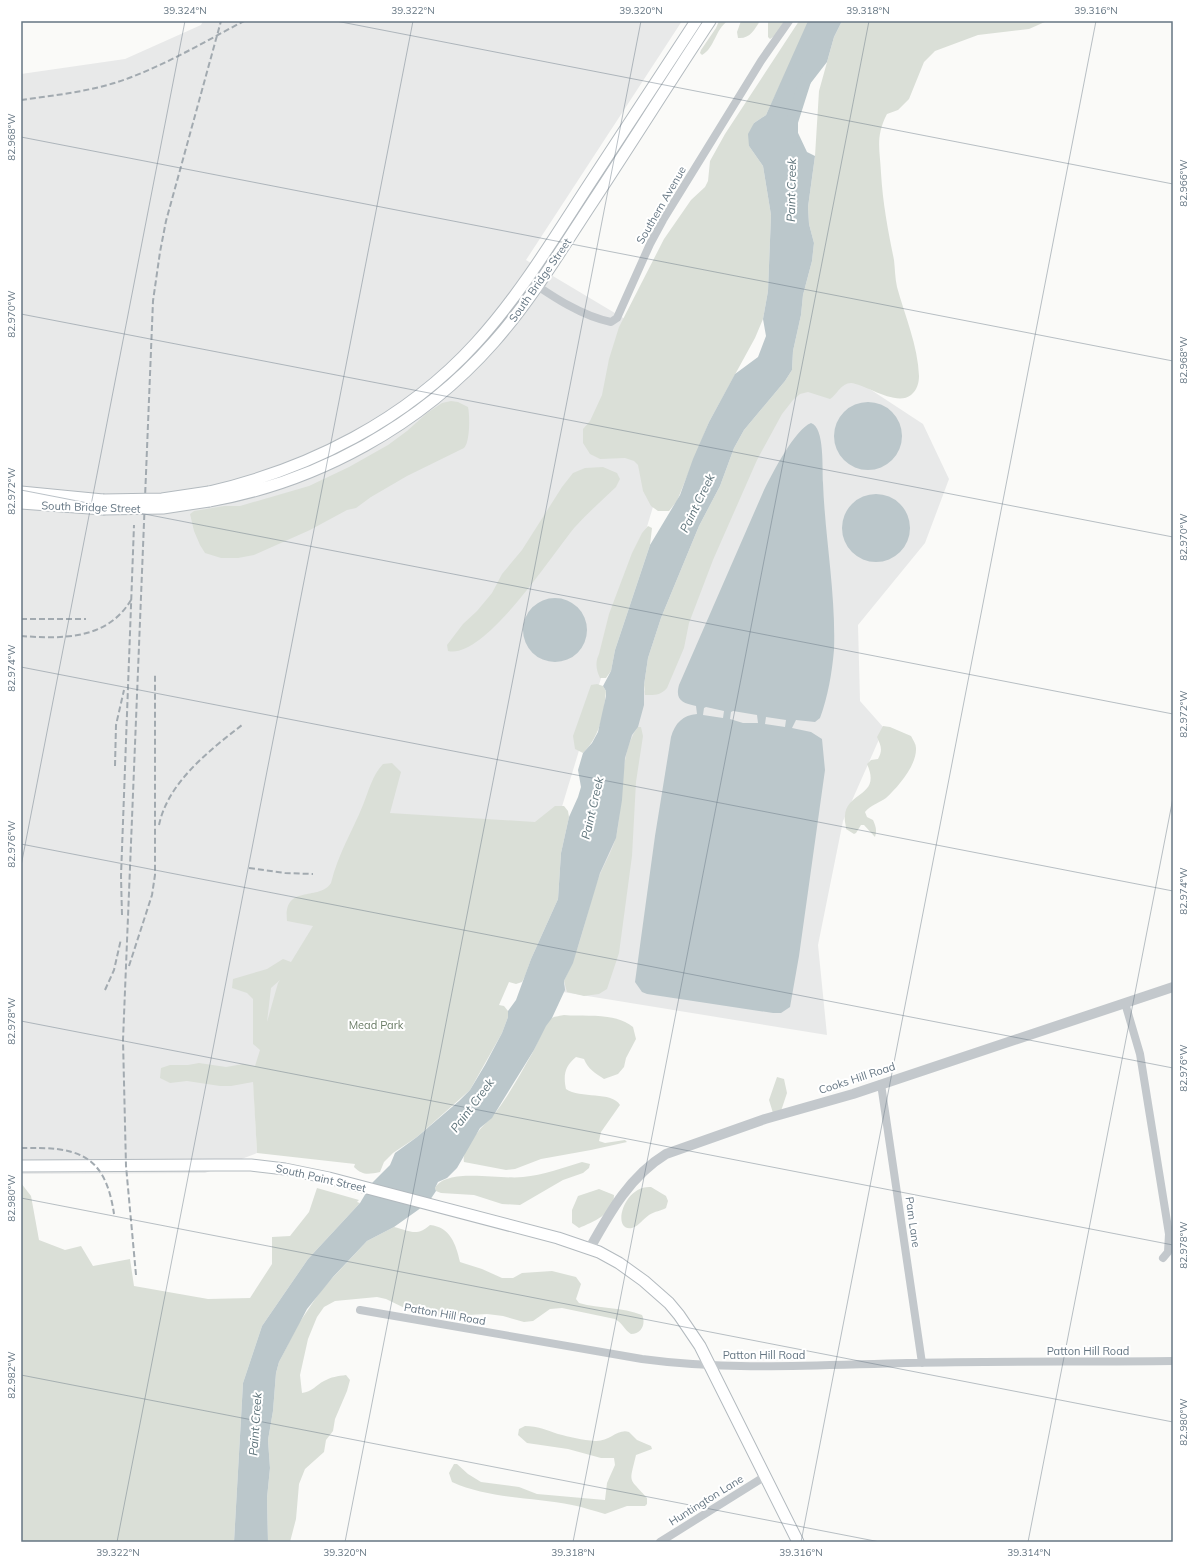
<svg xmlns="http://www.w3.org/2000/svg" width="1194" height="1563" font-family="Mulish,sans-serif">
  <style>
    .built { fill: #e8e9e9 }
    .green { fill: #dadfd7; fill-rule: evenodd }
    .water { fill: #bbc7cb; fill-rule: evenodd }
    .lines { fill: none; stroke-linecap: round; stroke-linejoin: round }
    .river { stroke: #bbc7cb; stroke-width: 12 }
    .secondary-casing { stroke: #b3babf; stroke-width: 13 }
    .minor { stroke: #c3c8cc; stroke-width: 8 }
    .tertiary { stroke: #c3c8cc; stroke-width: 10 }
    .secondary { stroke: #fff; stroke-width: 11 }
    .rail { stroke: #a2aab0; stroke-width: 2; stroke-dasharray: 6 3; stroke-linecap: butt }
    .secondary-bridge-casing { stroke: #b3babf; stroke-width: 13; stroke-linecap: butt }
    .secondary-bridge { stroke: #fff; stroke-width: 11 }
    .ticks { fill: none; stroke: #657683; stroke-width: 1; stroke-opacity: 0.45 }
    .labels { text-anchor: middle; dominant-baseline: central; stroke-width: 4; stroke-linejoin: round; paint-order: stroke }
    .street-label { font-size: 11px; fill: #657683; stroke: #fff }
    .park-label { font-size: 11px; fill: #687a64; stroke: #fff }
    .water-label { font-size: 12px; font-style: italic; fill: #60757c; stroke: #fff }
    .neatline { fill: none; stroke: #657683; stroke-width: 1.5 }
    .ticks-label { font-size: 10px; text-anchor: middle; fill: #657683 }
  </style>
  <rect width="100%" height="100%" fill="#fafaf8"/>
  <path class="built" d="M203,21H682L526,260L697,362L557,823L253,1075L257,1153L205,1173L21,1174V74L125,59L201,25Z
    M799,373L859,382L923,424L949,479L925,543L858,625L860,701L884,728L843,821L818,945L827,1035L563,992L623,749L690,566Z"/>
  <path class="green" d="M719,21H728C715,29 715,48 702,55L700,53L701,50L716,28Z
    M741,21H760C754,30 750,39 738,38L737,32Z
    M768,21H787L776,35L770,39L768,37Z
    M799,21H808L806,29L766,115L754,123L749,146L763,166L771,215L768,291L763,319L755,338L709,422L677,501L669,511H658L651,506L643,491L638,465L634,461L625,458L600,459L590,454L583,443V429L590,421L602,395L609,359L619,327L664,239L691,200L705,187L708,181L710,161L725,134Z
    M842,21H1047L1029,29L978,35L935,51L924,62L909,99L898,110L887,114C875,137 880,150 881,173C883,205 888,230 894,260C895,269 895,278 897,287C905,316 918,346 919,376C919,383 917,390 911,395C896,407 865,384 851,383C841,383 837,395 830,399L808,392L800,394L793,400L782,414L757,460L713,560L689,623L684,648L667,688C660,696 654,695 645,695L644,685L648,658L661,618L699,526L720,486L734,448L744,430L785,381L792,370L793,351L801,315L803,295L812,261L814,243L809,224L808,207L815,156L819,91L834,37Z
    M451,401L458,402L468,407C470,416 470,442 464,448L407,476L371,497L356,508L347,510L310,530L254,555L238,558H221L205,553L200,545L194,531L190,514L194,511L224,506H240L309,486L349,467L388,445L407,431L427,413L442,403Z
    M603,467L617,473L620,479L616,487C602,500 588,513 575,527C552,554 485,660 448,651L447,645L463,624L477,611L492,593L502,574L522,550L562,487L573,473L585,468Z
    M648,526L652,528L650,545L615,650L611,671L606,678H600C596,670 595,662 599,654L609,614L632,553L642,533Z
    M597,684L603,686L606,691C604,714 600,736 583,753L575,749L573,736L591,685Z
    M883,726L890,727L911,736C913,740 916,744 916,748C917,765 898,787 886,798C879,803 871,805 865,812L867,817L873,820C876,827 877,830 875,837L864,825H861L856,833L854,834L846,829C846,825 844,820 845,816C846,791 882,797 867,764L871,760L878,759C883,750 881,746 877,737Z
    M638,727H641L643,736L636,782L632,856L619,953L607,989L599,994L584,996L567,992L564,981C580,950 586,915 597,882C602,867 612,852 616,837C624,804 618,753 638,727Z
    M392,763L401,772L390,813L535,822L555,806H564L568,811L569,817L561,853L558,899L531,959L525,976L522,982L516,984L509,982L499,1005L504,1006L508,1011V1017L502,1033L470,1090L417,1137L393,1153L384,1162L380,1172C369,1174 363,1176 354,1167L355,1164L257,1153L253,1082L231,1086H220L187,1081L170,1083L160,1078L161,1068L170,1065H188L199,1063L226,1067L243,1064L255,1066L260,1050L253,1044V999L247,993L232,988L233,979L267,969L283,959L291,962L313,926L287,921C283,883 319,902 331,883C338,854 352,832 363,805C369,790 372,776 383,764ZM280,980L278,983L267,1022L271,988Z
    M564,1015C587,1017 614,1012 633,1027L636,1039L626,1058L624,1067L618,1074L604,1079C595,1073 588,1069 584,1059L576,1057C565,1066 563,1075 566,1089C580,1099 612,1091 620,1105L601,1132L599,1141L605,1143L625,1140L627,1142L591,1150L541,1159L515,1169L506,1170L464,1162C461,1151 480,1128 488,1121C500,1111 525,1066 534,1050C539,1041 543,1024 552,1018C555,1016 561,1016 564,1015Z
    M777,1077L784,1079L787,1093L781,1111L773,1113L769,1100Z
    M582,1162L590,1164L589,1168L583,1173L563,1180L520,1205L502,1204L474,1195L441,1193L436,1191L435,1188C446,1167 501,1180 523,1177C543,1175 563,1168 582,1162Z
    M21,1183L31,1196L39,1240L65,1250L81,1246L93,1266L130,1259L134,1286L208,1299L250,1298L272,1264V1237L290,1236L309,1212L317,1188L359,1200L357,1202L360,1203L308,1259L262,1326L243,1383L234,1542H21Z
    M651,1187L666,1196L668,1201L666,1208C661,1211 655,1211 649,1215C643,1219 639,1226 632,1228C611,1232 623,1185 651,1187Z
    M599,1189L614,1195C614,1214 593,1222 579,1228L572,1223V1210L578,1196Z
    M430,1225C450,1227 456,1244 460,1262L463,1263L482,1269L502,1278H513L522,1273L552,1271L576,1277L581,1284L576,1299L579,1303C600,1309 622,1307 642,1315C646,1323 642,1334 631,1334C624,1330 623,1323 615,1319L562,1308L550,1309L533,1321L524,1322L503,1316L487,1314L432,1317L417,1314L386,1299L377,1297L335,1301L324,1307L317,1317L308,1339L300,1375L302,1393C312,1392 316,1385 324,1381C331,1377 338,1376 346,1375L350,1380L347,1391L335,1419L333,1431L326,1440L324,1452L305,1469L299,1484L296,1519L290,1542H268L267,1498L270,1468L268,1440L273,1411L276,1373L279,1362L299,1323L322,1289L367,1241L394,1227C410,1231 417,1237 430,1225Z
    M525,1426C538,1426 546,1430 558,1434C569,1437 583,1440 595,1441C609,1442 618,1428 629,1432L637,1440L651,1446L652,1449L636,1455C629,1485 628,1476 647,1498V1504L645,1506H627L605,1514C594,1511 583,1507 572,1505C533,1497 489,1499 452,1482L449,1473L454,1464H457L468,1474L481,1482L519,1487L537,1494L605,1500L607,1483L615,1465L614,1458H601L568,1449L527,1443L518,1435L519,1429Z"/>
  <path class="water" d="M808,21H842L834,37L827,62L810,84L797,97L791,118L807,152L815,156L808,207L809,224L814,243L812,261L803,295L801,315L793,351L792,370L785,381L744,430L734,448L720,486L699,526L661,618L648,658L644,685V705L638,727L632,735L625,758L622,800L616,838L600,873L573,963L564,981L565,990L552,1018L546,1026L534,1050L492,1118L480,1128L457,1168L447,1178L438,1182L435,1188L436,1191L430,1200L418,1210L394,1227L367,1241L333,1277L307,1309L279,1362L276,1373L273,1411L268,1440L270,1468L267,1498L268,1542H234L243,1383L262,1326L308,1259L360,1203L372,1183L390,1165L395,1153L417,1137L459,1101L470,1090L485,1065L502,1033L508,1017V1011L516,1000L531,959L558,899L561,853L569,817L578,797L581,787L578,770L583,753L592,743L598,732L606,696V691L603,686L611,671L615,650L650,545L680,495L693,459L709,422L735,374L758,357L766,336L763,319L768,291L771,215L763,166L749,146L748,134L754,123L766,115Z
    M834 436a34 34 0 1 1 68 0a34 34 0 1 1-68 0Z
    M811,423C825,427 822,470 823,483C825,538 836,594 834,650C832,672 828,697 820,718L815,722L796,720L792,728L811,732L822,739L825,770L799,956L790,1007L781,1013H773L647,994L642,992L635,982L655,836L671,737C675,723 683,715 697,714L696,706C682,703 675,700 679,685L764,490C772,474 795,429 811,423ZM706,707L724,711L723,718L703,715L704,708ZM733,711L757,715L758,723H743L730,719L731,712ZM766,717L786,720L785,727L765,724Z
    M842 528a34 34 0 1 1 68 0a34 34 0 1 1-68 0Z
    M523 630a32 32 0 1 1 64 0a32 32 0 1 1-64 0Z"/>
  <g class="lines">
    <path class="river" d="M792,137V122L806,78"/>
    <defs>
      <path id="secondary" d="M21,492L103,500
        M209,492C309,469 406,420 476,343C519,296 553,240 588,186C624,131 660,76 696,21
        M209,501C318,482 421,425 494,342C530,301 558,255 588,209C629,147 669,83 710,21
        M21,503L103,509
        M21,1166L215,1165H251L285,1169L329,1178L558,1238L599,1252L619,1263L644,1281L669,1303L679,1315L700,1346L798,1542"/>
    </defs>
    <use href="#secondary" class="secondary-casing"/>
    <path class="minor" d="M527,279C552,296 581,316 611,322L617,318L650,244L663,220L761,61L789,21
      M1125,1003L1140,1054L1169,1234L1168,1252L1163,1258
      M881,1084L922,1363
      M360,1310L642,1359C730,1371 819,1365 907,1363C996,1361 1084,1362 1173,1361
      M660,1542L764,1477"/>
    <path class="tertiary" d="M590,1248C610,1212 630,1176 666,1154L765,1119L853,1094L1173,987"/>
    <use href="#secondary" class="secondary"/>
    <path class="rail" d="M21,100C57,95 95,91 129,78C169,63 206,41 244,21
      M21,619H86
      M21,636C62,639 107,640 131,600
      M115,766L116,725L124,690
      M159,825C168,782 210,750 242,725
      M249,868L285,873L313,874
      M122,915L121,876L134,525
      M129,966L152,895L155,875V674
      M105,990L114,970L121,939
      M21,1148C76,1147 105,1152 114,1214
      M136,1275L126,1166L123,1040L153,301L160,252L166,221L221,21"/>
    <defs>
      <path id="secondary-bridge" d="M103,500L162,499L209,492
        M103,509L163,508L209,501"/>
    </defs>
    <use href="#secondary-bridge" class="secondary-bridge-casing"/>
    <use href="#secondary-bridge" class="secondary-bridge"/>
  </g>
  <path class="ticks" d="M336,21L1173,184M21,137L1173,361M21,314L1173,537M21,490L1173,714M21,667L1173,891M21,844L1173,1068M21,866L185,21M21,1021L1173,1245M21,1198L1173,1422M21,1375L880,1542M117,1542L413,21M345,1542L641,21M573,1542L869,21M801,1542L1096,21M1028,1542L1173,798"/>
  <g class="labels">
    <g class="street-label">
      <text transform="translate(661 205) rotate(-60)">Southern Avenue</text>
      <text transform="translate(540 280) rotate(-55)">South Bridge Street</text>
      <text transform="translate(91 507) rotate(2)">South Bridge Street</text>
      <text transform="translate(857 1078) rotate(-18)">Cooks Hill Road</text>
      <text transform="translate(321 1178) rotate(13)">South Paint Street</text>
      <text transform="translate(913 1222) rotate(82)">Pam Lane</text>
      <text transform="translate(445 1314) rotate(10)">Patton Hill Road</text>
      <text x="1088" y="1351">Patton Hill Road</text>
      <text x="764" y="1355">Patton Hill Road</text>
      <text transform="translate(706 1500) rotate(-32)">Huntington Lane</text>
    </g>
    <g class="park-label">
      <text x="376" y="1025">Mead Park</text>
    </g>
    <g class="water-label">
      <text transform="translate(791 190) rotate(-89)">Paint Creek</text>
      <text transform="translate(697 503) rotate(-64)">Paint Creek</text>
      <text transform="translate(592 808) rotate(-77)">Paint Creek</text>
      <text transform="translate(472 1105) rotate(-53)">Paint Creek</text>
      <text transform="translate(255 1424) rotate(-86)">Paint Creek</text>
    </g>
  </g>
  <rect width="1194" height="1563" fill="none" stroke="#ffffff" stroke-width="44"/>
  <rect x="22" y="22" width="1150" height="1519" class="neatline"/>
  <g class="ticks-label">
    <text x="185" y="14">39.324°N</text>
    <text x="413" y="14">39.322°N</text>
    <text x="641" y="14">39.320°N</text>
    <text x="868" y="14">39.318°N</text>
    <text x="1096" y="14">39.316°N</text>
    <text transform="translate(11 137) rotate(-90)" y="4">82.968°W</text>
    <text transform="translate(1183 183) rotate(-90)" y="4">82.966°W</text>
    <text transform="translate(11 314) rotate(-90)" y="4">82.970°W</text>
    <text transform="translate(1183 360) rotate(-90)" y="4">82.968°W</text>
    <text transform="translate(11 491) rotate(-90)" y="4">82.972°W</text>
    <text transform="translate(1183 537) rotate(-90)" y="4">82.970°W</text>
    <text transform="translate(11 668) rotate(-90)" y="4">82.974°W</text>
    <text transform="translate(1183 714) rotate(-90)" y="4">82.972°W</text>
    <text transform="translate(11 844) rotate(-90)" y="4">82.976°W</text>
    <text transform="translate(1183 891) rotate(-90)" y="4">82.974°W</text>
    <text transform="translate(11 1021) rotate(-90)" y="4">82.978°W</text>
    <text transform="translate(1183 1068) rotate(-90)" y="4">82.976°W</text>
    <text transform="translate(11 1198) rotate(-90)" y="4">82.980°W</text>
    <text transform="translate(1183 1245) rotate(-90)" y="4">82.978°W</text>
    <text transform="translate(11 1375) rotate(-90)" y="4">82.982°W</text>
    <text transform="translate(1183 1422) rotate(-90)" y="4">82.980°W</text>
    <text x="118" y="1556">39.322°N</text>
    <text x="345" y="1556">39.320°N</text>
    <text x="573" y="1556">39.318°N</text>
    <text x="801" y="1556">39.316°N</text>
    <text x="1029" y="1556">39.314°N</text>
  </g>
</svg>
